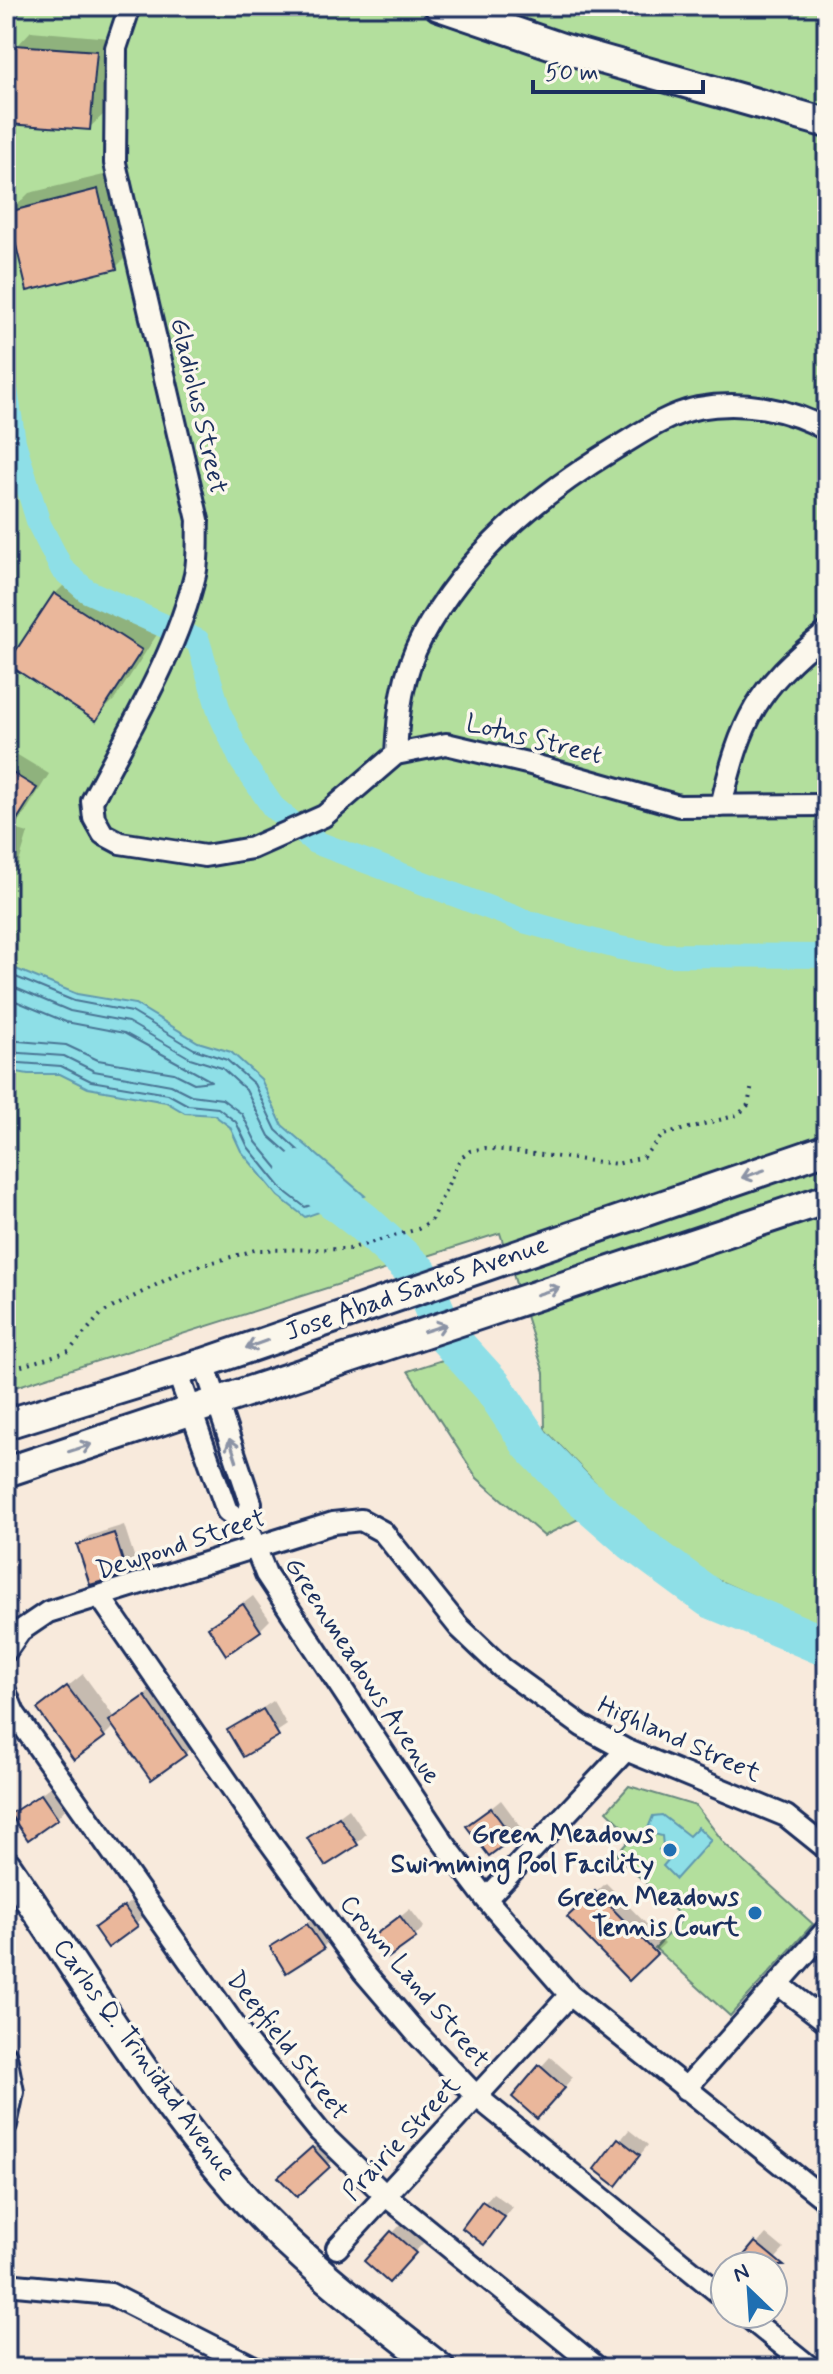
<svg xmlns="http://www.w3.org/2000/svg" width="833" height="2374" font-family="Mynerve,sans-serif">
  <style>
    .green { fill: #b3df9d; stroke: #67877e; stroke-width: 2 }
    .water { fill: #8edfe7; stroke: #6099b0; stroke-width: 2 }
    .shadow { fill: #0003 }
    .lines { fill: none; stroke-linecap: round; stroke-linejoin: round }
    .shore { stroke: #497595; stroke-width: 2 }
    .canal { stroke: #8edfe7; stroke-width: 24 }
    .river { stroke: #8edfe7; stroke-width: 40 }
    .building { fill: #eab79b; stroke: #1b2f5e; stroke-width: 2 }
    .street-casing { stroke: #1b2f5e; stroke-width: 26 }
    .secondary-casing { stroke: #1b2f5e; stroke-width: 34 }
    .path { stroke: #1b2f5e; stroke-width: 4; stroke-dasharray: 2 6; stroke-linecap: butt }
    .street { stroke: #fbf7ec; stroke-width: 20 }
    .secondary { stroke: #fbf7ec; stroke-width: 28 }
    .oneway { stroke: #8b93a5 }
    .poi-dot { fill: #1f6fb2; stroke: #fbf7ec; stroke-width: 3 }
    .labels { text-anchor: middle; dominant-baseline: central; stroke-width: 7; stroke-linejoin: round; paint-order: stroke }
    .street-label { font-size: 26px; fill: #1b2f5e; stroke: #fbf7ec }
    .poi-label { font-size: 26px; font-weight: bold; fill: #1b2f5e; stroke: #fbf7ec; text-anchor: end }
  </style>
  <rect width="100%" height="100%" fill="#f8eadc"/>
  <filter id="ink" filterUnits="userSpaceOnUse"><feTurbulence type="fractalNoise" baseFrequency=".0125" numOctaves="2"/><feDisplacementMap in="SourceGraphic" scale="16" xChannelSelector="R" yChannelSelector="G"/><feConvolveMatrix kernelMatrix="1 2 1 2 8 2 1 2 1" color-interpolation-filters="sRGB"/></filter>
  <g filter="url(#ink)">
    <path class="green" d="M6,6H827V1629L713,1578L618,1507L545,1430L544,1373L500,1233L6,1390Z
      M452,1357L587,1515L544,1536L477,1478L408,1371Z
      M629,1786L696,1806L725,1844L813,1924L730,2016L655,1948L683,1918L616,1855L633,1836L607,1811Z"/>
    <path class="water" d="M6,965L77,994L135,1004L198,1042L231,1052L261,1079L282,1125L365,1196L305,1217L278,1196L241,1151L230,1127L214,1115L185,1113L166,1102L88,1088L60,1074H28L6,1070Z
      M662,1815L689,1836L698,1827L711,1840L676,1879L663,1866L669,1859L659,1850L663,1846L662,1836L650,1833L648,1828L653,1816Z"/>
    <path class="shadow" d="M31,31L110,38L104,114L89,128L17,46Z
      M116,172L135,248L116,267L10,212L29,193Z
      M74,575L160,630L115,699L96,718L55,594Z
      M6,748L49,774L15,829L28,833L18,866L6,878Z
      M6,1516L13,1537L6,1544Z
      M124,1525L136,1562L126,1572L79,1546L89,1536Z
      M253,1596L270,1620L260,1630L211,1628Z
      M83,1674L115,1718L161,1683L200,1740L185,1754L115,1725L104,1736L40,1709Z
      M273,1701L287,1725L244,1754L230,1731Z
      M51,1786L66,1808L57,1818L13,1814Z
      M501,1800L521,1827L489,1854L469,1826Z
      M349,1809L366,1834L356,1844L310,1838Z
      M606,1883L665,1943L629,1978L570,1917Z
      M135,1898L146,1915L108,1945L97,1928Z
      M410,1909L424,1927L414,1937H375Z
      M317,1916L332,1938L322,1948L273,1947Z
      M550,2057L573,2077L547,2107L541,2067Z
      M629,2130L648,2145L625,2174L597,2168Z
      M323,2139L338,2156L297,2194L290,2168Z
      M493,2193L513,2207L493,2232L464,2227Z
      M402,2223L424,2242L398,2271L367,2261Z
      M766,2234L784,2249L769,2266H738Z"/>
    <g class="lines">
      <path class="shore" d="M6,973L74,1001L132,1012L194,1049L227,1060L254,1084L276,1130L345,1193L305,1207L283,1190L248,1147L236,1122L218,1108L188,1105L168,1094L91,1081L61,1066L6,1062
        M6,984L70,1011L128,1022L190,1058L222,1068L246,1090L269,1136L324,1185L325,1189L308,1196L290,1183L256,1142L242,1114L222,1099L191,1095L171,1085L94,1071L64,1056L6,1052
        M6,997L66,1022L124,1033L211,1081L194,1083L174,1073L98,1060L66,1045L6,1040"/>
      <path class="canal" d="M6,389L14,442L39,524L62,569L87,591L198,641L220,714L242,762L273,807L315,842L527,922L620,948L665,955L827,956"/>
      <path class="river" d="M298,1171L363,1222L419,1274L445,1334L493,1387L531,1444L577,1492L634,1542L710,1598L827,1647"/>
    </g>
    <path class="building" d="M15,45L97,51L90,130L8,124Z
      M98,189L117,269L27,291L8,212Z
      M54,593L142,650L96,721L7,664Z
      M6,769L37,788L6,837Z
      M114,1533L127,1574L90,1585L77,1545Z
      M243,1604L261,1631L226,1655L208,1627Z
      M67,1686L105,1737L74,1760L37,1709Z
      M145,1696L186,1755L151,1780L109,1721Z
      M263,1709L279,1736L243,1757L227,1730Z
      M41,1794L58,1819L28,1840L10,1814Z
      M491,1808L513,1838L489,1856L466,1826Z
      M339,1817L358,1845L325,1866L307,1838Z
      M595,1891L657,1954L629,1981L567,1917Z
      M124,1906L138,1926L108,1948L94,1928Z
      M400,1916L416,1938L388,1958L372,1937Z
      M307,1924L324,1949L286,1973L270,1947Z
      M539,2065L565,2088L537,2119L512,2097Z
      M618,2138L640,2155L616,2186L594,2169Z
      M312,2147L330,2167L297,2197L278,2177Z
      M482,2201L505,2217L484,2245L462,2228Z
      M391,2231L416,2253L389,2283L364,2261Z
      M755,2242L784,2266H735Z"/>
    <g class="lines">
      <defs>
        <path id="street" d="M130,6L116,48L115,163L198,520C197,537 199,558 195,575C176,655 129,729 92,801L94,818L103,834L120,843L205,856L252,848L324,816L396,754L446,744L527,763L679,806L827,805
          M396,754C398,713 402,674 422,637C466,555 537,496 616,448C641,433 668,414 698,408C741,400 789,408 827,430
          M721,806C741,720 756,688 827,632
          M204,1363L251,1503L246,1524L266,1574L443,1842L486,1899L570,1995L827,2201
          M177,1371L227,1511L246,1524
          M101,1598L256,1823L363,1971L417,2034L476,2096L725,2298
          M6,1651L20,1631L48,1612L333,1523L361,1520L383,1532L459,1627L502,1668L582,1726L626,1750L786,1816L827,1849
          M6,1693L14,1713L245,2040L319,2131L385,2195L598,2368
          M486,1899L626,1750
          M778,1984L827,2022
          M6,2056L13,2092L6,2125
          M685,2089L827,1929
          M337,2248L570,1995
          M6,2284L110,2294L256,2368
          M744,2314L811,2368"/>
        <path id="secondary" d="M439,6L562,48L827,123
          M6,1424L204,1363L827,1149
          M6,1472L827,1199
          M6,1865C83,1977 156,2101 247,2201C304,2264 373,2315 440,2368"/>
      </defs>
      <use href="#street" class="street-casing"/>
      <use href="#secondary" class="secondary-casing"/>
      <path class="path" d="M6,1371L69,1351L102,1313L183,1271L255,1250L349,1249L418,1229L431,1221L460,1159L470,1151L485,1148L617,1164L643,1157L663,1135L738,1115L748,1105L752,1085"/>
      <use href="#street" class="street"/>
      <use href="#secondary" class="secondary"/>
    </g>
    <defs><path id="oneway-shaft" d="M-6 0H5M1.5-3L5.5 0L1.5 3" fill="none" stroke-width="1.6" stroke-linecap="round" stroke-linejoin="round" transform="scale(2)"/></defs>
    <g class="oneway">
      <use href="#oneway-shaft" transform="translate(753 1174) rotate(161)"/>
      <use href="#oneway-shaft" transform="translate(548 1291) rotate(-18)"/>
      <use href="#oneway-shaft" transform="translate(435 1328) rotate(-18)"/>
      <use href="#oneway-shaft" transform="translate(257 1344) rotate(160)"/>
      <use href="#oneway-shaft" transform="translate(80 1448) rotate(-18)"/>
      <use href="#oneway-shaft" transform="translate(233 1450) rotate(-108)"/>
    </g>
  </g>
  <g class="poi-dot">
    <circle cx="670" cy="1850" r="8"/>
    <circle cx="755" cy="1913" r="8"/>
  </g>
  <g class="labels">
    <g class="street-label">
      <text transform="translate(198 406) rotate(77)">Gladiolus Street</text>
      <text transform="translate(534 740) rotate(14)">Lotus Street</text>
      <text transform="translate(417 1289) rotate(-19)">Jose Abad Santos Avenue</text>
      <text transform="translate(181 1545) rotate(-18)">Dewpond Street</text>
      <text transform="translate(362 1671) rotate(57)">Greenmeadows Avenue</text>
      <text transform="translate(679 1740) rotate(24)">Highland Street</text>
      <text transform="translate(414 1982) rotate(50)">Crown Land Street</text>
      <text transform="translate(287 2046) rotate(52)">Deepfield Street</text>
      <text transform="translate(144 2060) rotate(54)">Carlos Q. Trinidad Avenue</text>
      <text transform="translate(402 2139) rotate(-47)">Prairie Street</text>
    </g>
    <g class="poi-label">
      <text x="654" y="1835">Green Meadows<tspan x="654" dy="30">Swimming Pool Facility</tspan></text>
      <text x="739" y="1898">Green Meadows<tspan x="739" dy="30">Tennis Court</tspan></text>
    </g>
  </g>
  <rect width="833" height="2374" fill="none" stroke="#fbf7ec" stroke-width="32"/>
  <rect x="16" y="16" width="801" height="2342" fill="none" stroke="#1b2f5e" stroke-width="3" filter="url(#ink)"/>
  <g transform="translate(749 2290) rotate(335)"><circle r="38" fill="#fbf7ec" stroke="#a1a7b3" stroke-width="2"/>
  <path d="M0-6L14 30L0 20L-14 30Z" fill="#1f6fb2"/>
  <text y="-12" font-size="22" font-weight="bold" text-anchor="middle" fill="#1b2f5e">N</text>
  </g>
  <path d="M533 80v12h170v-12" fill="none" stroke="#1b2f5e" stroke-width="4"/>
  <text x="545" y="80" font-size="24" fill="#1b2f5e" stroke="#fbf7ec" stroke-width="6" paint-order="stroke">50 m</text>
</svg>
